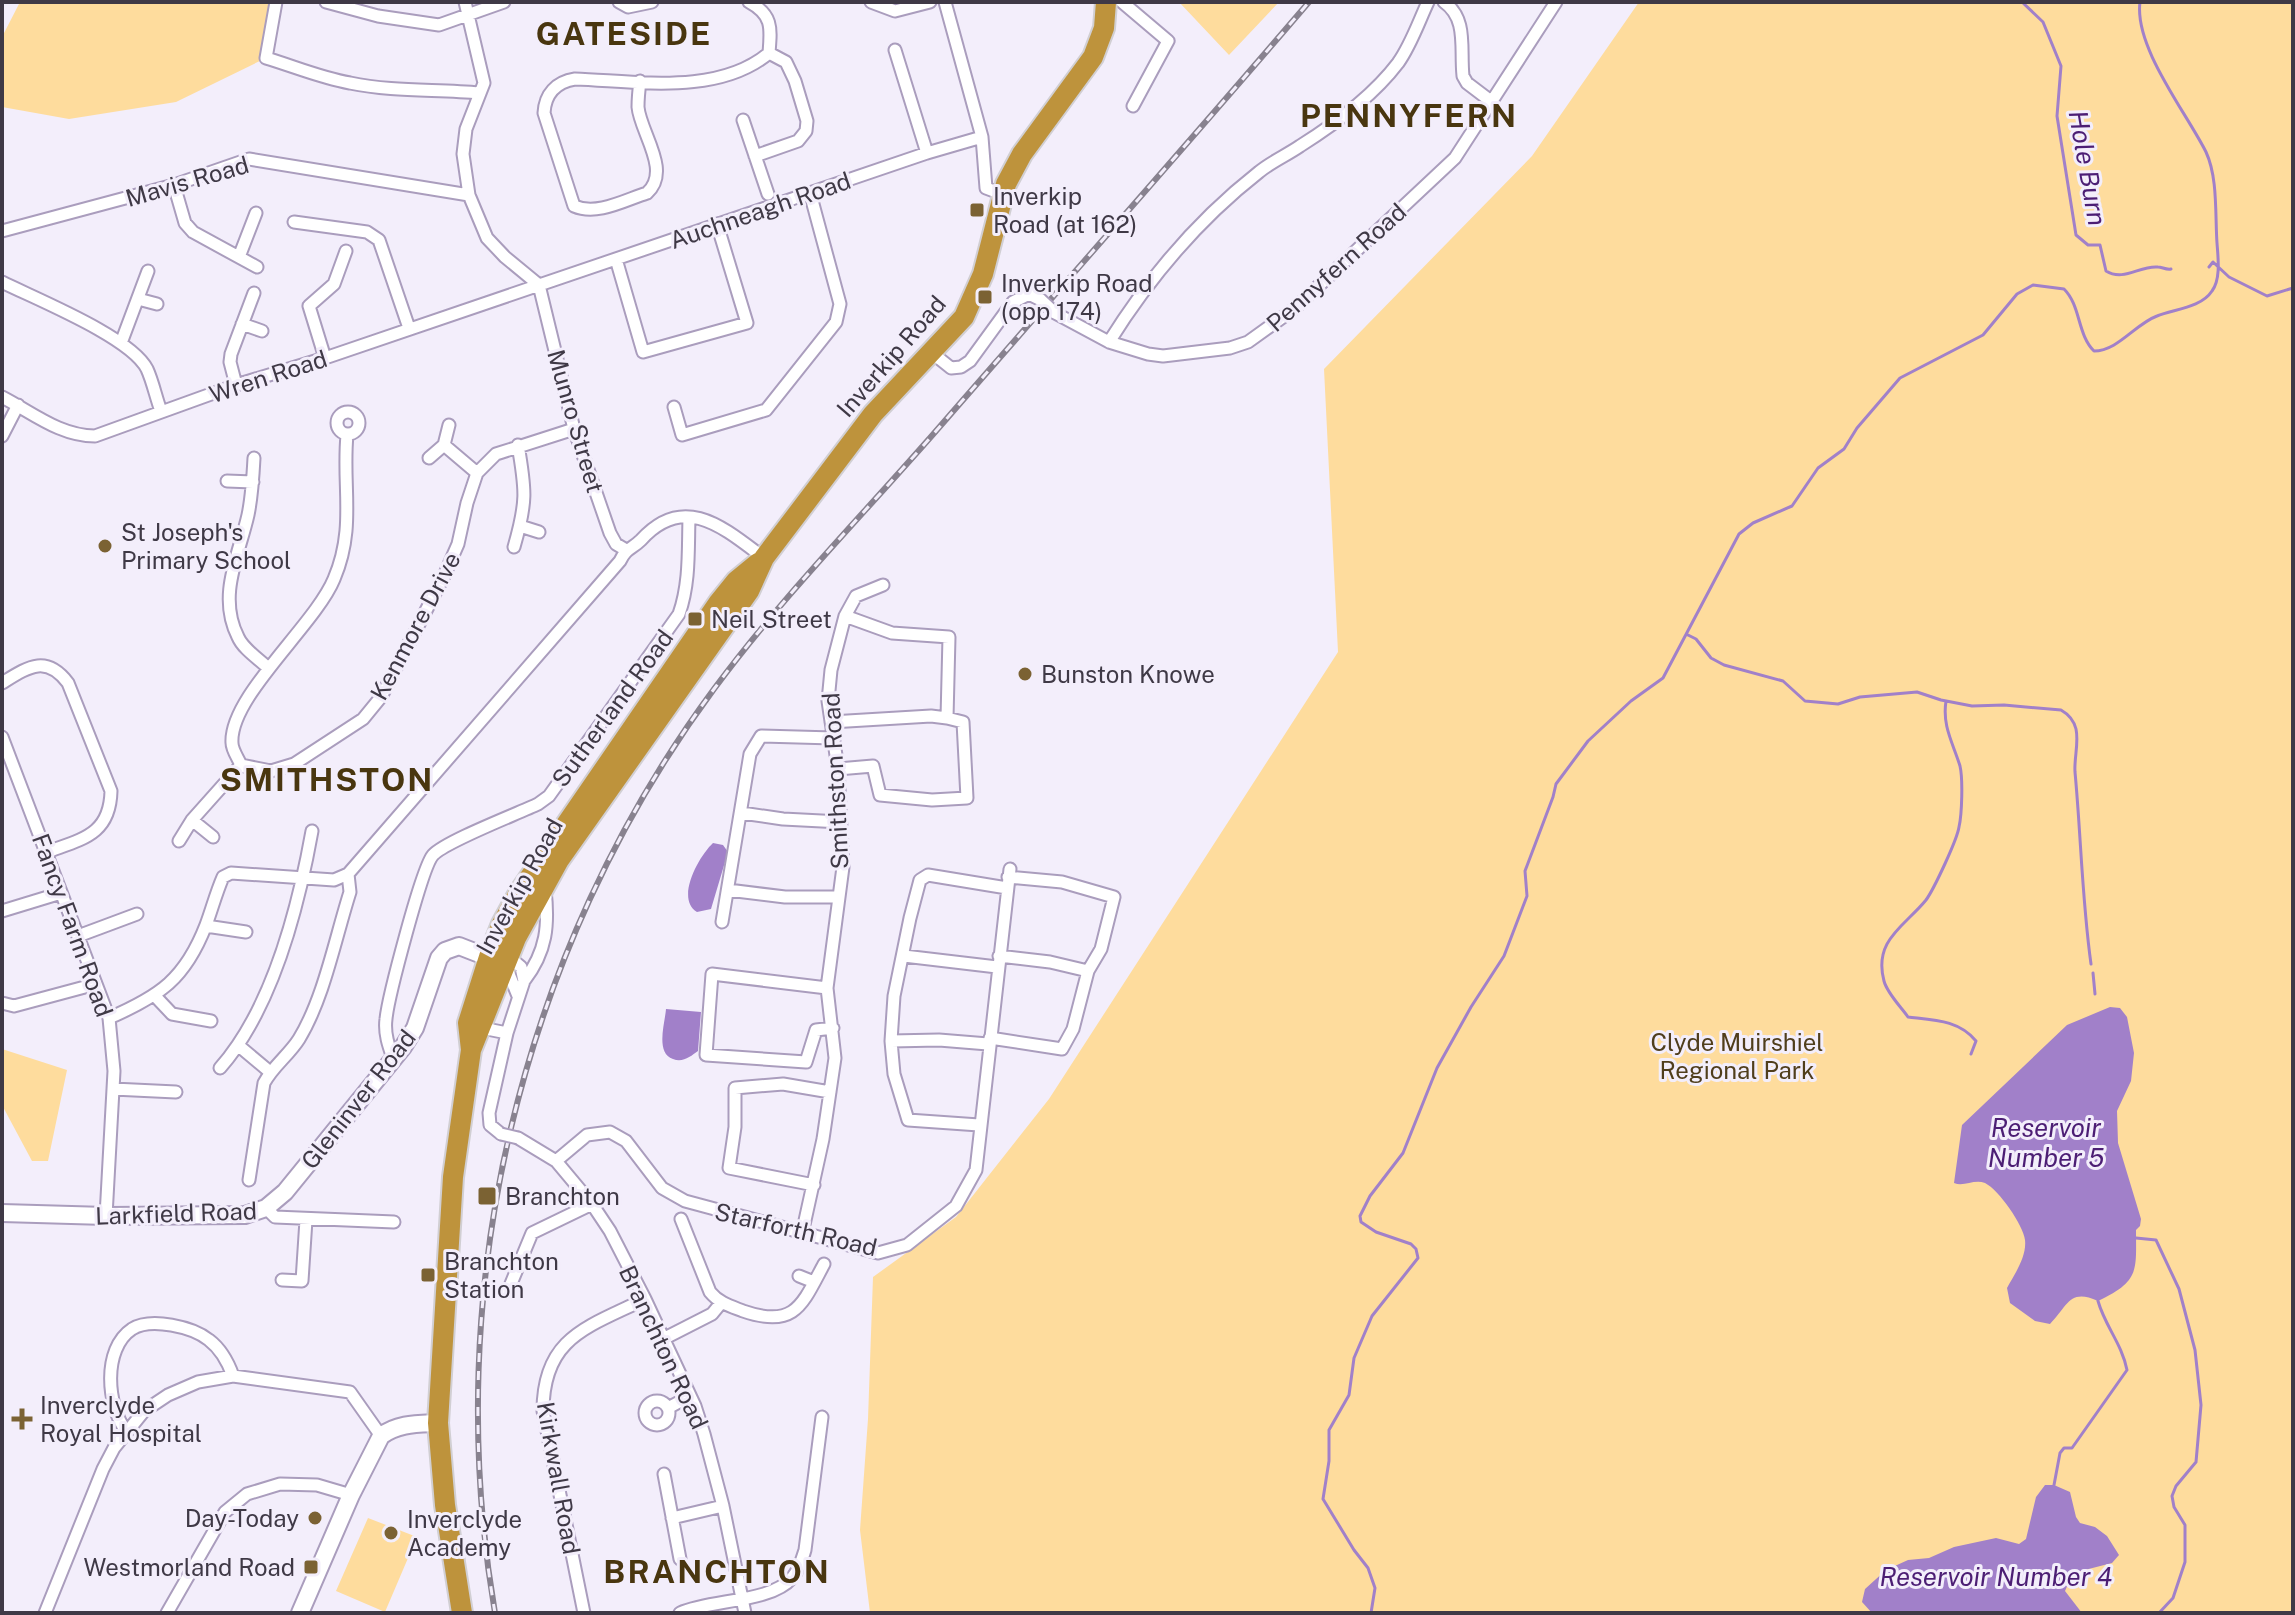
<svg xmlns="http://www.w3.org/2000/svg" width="2295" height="1615" font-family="'Public Sans',sans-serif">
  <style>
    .green { fill: #fedc9d }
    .water { fill: #a180c9 }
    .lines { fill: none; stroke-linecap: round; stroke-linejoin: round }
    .stream { stroke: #a180c9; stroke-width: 3 }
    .street-casing { stroke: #aa9dbd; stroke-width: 15 }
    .secondary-casing { stroke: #aa9dbd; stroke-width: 20 }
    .highway-casing { stroke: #d1cfd3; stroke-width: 24 }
    .street { stroke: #fff; stroke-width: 11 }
    .secondary { stroke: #fff; stroke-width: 16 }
    .highway { stroke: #be933c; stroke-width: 20 }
    .rail-casing { stroke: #88828f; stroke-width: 6 }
    .rail { stroke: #f3eefb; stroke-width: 3; stroke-dasharray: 9; stroke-linecap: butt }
    .street-bridge-casing { stroke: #aa9dbd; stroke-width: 15; stroke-linecap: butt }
    .street-bridge { stroke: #fff; stroke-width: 11 }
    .poi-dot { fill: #7b6233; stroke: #f3eefb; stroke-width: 3 }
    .labels { text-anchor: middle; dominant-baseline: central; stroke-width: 6; stroke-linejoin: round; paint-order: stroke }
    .street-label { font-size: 24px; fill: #3f3946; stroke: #f3eefb }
    .poi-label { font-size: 24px; fill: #3f3946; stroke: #f3eefb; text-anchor: start }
    .park-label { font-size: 24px; fill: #503e1c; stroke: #f3eefb }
    .water-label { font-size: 26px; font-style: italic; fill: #4c1e74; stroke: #f3eefb }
    .district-label { font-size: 32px; font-weight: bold; letter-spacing: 2px; fill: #49360f; stroke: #f3eefb }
  </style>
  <rect width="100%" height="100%" fill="#f3eefb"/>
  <path class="green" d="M20,2H276L266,58L176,102L69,119L2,107V37Z
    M1179,2H1279L1229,55Z
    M1639,2H2293V1613H870L860,1530L868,1419L873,1277L956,1217L1049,1099L1338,652L1324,369L1532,156Z
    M2,1049L67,1070L48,1161H32L2,1105Z
    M368,1518L417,1537L385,1612L336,1591Z"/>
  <path class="water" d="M713,843L723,845L728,852L711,909L697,912C675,899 699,856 713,843Z
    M2110,1007L2120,1008L2127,1017L2134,1053L2131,1081L2117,1111L2118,1143L2141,1219L2140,1226L2136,1230C2136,1271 2140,1281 2098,1301C2069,1288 2068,1306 2050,1324L2035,1321L2010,1303L2007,1288C2014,1275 2027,1257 2025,1240C2023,1225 1999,1190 1985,1183C1974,1179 1964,1187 1954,1183L1962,1125L2067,1025Z
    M666,1009L701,1012L698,1051C691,1056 683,1063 673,1059C655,1053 665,1023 666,1009Z
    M2045,1485H2054L2070,1492L2076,1517L2080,1523L2095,1527L2107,1536L2119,1555L2112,1563L2073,1573L2065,1591L2082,1613H1872L1862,1602L1865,1589L1886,1570L1908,1560L1929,1558L1954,1547L1996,1538L2019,1544L2026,1539L2036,1497Z"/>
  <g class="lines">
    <path class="stream" d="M2022,2L2043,22L2061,66L2057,116L2076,235L2088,245H2100L2106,271C2124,282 2140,265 2158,267C2162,267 2166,270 2171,269
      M2209,267L2213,262L2229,277L2267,296L2293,288
      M1688,635L1696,639L1711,658L1724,665L1783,681L1805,701L1838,704L1860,697L1917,692L1941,700L1972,706L2004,705L2061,710C2068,714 2074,721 2076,729C2079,743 2074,758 2075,772C2081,836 2082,900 2091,964
      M1946,701C1942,726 1953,743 1960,766C1963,779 1962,814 1959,827C1957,840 1934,889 1926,900C1905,926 1873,940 1884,981C1887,993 1901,1007 1908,1017C1934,1020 1959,1020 1976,1041L1971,1054
      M2093,973L2095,994
      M2136,1238L2156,1240L2179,1289L2195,1350L2201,1405L2196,1462L2176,1486L2172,1496L2174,1507L2185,1525V1562L2173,1598L2159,1613
      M2054,1485L2060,1453L2064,1448H2072L2127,1370C2122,1344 2105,1326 2098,1301
      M1371,1613L1375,1588L1368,1568L1354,1550L1323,1499L1329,1461V1430L1349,1395L1354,1358L1372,1316L1418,1258L1416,1249L1411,1244L1376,1232L1361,1222L1360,1216L1370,1196L1403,1153L1437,1068L1471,1007L1504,956L1527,896L1525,871L1553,797L1556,784L1588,741L1631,701L1663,678L1739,534L1753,523L1792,506L1818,468L1844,449L1857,428L1900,378L1983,335L2017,294L2033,285L2064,289C2081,306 2077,334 2094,351C2118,351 2135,324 2157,316C2174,309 2201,308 2212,291C2221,279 2218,257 2217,243C2215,215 2218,178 2206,152C2186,112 2134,47 2140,2"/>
    <defs>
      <path id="street" d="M276,2L266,58C293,66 321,78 350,83C393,92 436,89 480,93
        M326,2L378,16L439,25L504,2
        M465,2L484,83L466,129L463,154L469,195L487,238L505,257L539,285
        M619,2L628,7L652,2
        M871,2L895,11L930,2
        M945,2L982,137L986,188L1002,194
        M1122,2L1168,41L1133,106
        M1444,2C1468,19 1460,48 1463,76L1467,83L1492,102
        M895,50L927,153
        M640,81C639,89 638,98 638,107C640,132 672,171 647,193C625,200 597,216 574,206L544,113C545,94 556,82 575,79C636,81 718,96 769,53C771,28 773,15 749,2
        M743,120L768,194
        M755,156L798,141L806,131L807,121L795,81L786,62L769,53
        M174,185L185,223L193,232L257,267
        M294,222L367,232L379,240L409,328
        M2,231L174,185L249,159L469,195
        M239,257L256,213
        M616,259L643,352L747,323L717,224
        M2,282C36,299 131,337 147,369C153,382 156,398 161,411
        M539,285L574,429L610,533L616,544L626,550
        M138,299L157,304
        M1055,313L1109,342L1148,354L1163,356L1230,348L1248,342L1294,309L1455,158L1556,2
        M242,324L262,331
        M1109,342C1149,278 1199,219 1259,172C1271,162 1287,155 1300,146C1335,124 1373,96 1398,63C1411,45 1419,21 1428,2
        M121,343L148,271
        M931,352L951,368L961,367L970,361L1013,302L1029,294L1041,300
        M325,358L309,306L334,284L346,251
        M236,385L230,362L231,354L254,293
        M2,397C33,413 60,436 95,436L236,385L325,358L927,153L982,137
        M674,407L682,435L766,410L836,322L840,304L810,193
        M337 423a11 11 0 1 1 22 0a11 11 0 1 1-22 0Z
        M347,435C342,486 356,528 334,579C315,625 229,697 232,743C232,750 238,758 241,765L271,771L294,764L363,719L381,697L444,576L458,544L467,503L477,473L496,454L574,429
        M2,436L18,405
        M444,445L477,473
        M254,458C253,477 252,496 248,515C239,555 217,596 238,637C243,649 259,659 268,668
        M429,458L444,445L449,425
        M227,481L253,482
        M520,526L539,532
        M514,547C527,502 526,491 518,445
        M2,683C28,667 46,654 68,683L111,791C110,835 82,839 47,852
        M831,722L931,716L947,718
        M2,737L109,1018L114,1071L106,1216
        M838,769L873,766L880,795L932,800L967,798L963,722L947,718L949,637L892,633L845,616
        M742,813L783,819L841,822
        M192,820L213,837
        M179,841L192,820L241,765
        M728,890L785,897H838
        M2,911L61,893
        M722,922L750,754L761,736L833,738
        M206,926L246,932
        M78,936L137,914
        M904,956L997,967
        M999,956L1050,962L1088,971
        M524,981C547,951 549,925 545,889
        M827,988L712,974L706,1055L806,1062L816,1030L833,1028
        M155,996L172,1014L211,1021
        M2,1003L14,1006L96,984
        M109,1018C160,996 185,979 206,925C212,909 216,893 223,877L231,873L334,880L348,874
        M482,1028L507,1033
        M990,1038L1062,1049L1073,1029L1088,971L1101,949L1114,897L1062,882L1008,877
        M891,1041L939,1040L988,1044
        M239,1046L270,1072
        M394,1061C389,1047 384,1034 386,1019C388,998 422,867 433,855C446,841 517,814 538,804L549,796L679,614C690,583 688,550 689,518
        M220,1068C273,1008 298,909 312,831
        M113,1089L176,1092
        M979,1125L908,1120L894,1074L891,1041L894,996L910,918L920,880L928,875L1007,888
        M501,1134L490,1125L489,1113L507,1033L524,981L521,967L515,962L505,964L518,996
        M518,1138L556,1161L592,1204L610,1231L645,1299L695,1406L704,1434L723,1506L745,1613
        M556,1161L587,1135L610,1132L626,1141L662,1188L685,1201L878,1253L907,1245L956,1206L976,1170L1010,869
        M249,1180L264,1083C273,1066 289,1055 299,1039C324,998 335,939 350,892L348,874L620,561C626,548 632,549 641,540C684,492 724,528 764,558
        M814,1185L729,1168L735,1127V1088L783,1084L830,1092
        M266,1208L275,1217L394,1222
        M681,1219L710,1292C719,1303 730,1306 743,1311C795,1329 802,1305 824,1264
        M802,1234L823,1139L835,1058L827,988L843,867L838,769L828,701L831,670L845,616L856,596L883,585
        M799,1276L814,1282
        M282,1280L302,1281L306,1220
        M508,1291L532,1233L592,1204
        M663,1339L712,1314L721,1303
        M645 1413a12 12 0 1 1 24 0a12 12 0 1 1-24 0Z
        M668,1408L690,1396
        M126,1431C107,1406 102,1349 132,1329C151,1317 193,1327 209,1340C221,1349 228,1362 233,1376
        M664,1474L680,1559
        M672,1518L723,1506
        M45,1613L103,1469L114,1448L144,1411L168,1395L198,1382L233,1376L350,1392L381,1436
        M167,1613L225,1512L247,1494L280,1484L317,1485L351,1495
        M584,1613L543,1411C543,1337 588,1327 645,1299
        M680,1613C711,1599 770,1603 792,1578C799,1570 802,1560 805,1550L822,1417"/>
      <path id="secondary" d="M2,1213L106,1216L245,1215L266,1208L285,1192L403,1047L415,1028L439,958L445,951L459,946L500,962
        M300,1613L351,1495L381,1436C398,1423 418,1424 438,1423"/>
      <path id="highway" d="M471,1050L516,938L559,860L749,591L764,558L873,414L964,317L983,274L1006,184L1022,154L1093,57L1104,28L1106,2
        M462,1613L445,1505L438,1423L453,1177L471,1050L468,1023L489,957L502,924L519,893L719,602L736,581L758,563"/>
    </defs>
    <use href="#street" class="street-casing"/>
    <use href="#secondary" class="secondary-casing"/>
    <use href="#highway" class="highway-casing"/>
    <use href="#street" class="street"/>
    <use href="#secondary" class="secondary"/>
    <use href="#highway" class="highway"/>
    <defs>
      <path id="rail" d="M495,1613C440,1290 519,953 714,689C781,598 862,516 936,431C1060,288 1186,146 1309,2"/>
    </defs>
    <use href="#rail" class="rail-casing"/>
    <use href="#rail" class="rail"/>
    <defs>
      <path id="street-bridge" d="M1041,300L1055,313
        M501,1134L518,1138"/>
    </defs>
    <use href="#street-bridge" class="street-bridge-casing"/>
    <use href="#street-bridge" class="street-bridge"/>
  </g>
  <g class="poi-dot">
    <rect x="969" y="202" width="16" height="16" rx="4"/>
    <rect x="977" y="289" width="16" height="16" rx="4"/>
    <circle cx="105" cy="546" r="8"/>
    <rect x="687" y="611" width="16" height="16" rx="4"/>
    <circle cx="1025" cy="674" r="8"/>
    <rect x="477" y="1186" width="20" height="20" rx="4"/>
    <rect x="420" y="1267" width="16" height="16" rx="4"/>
    <path d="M18 1407h8v8h8v8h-8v8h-8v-8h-8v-8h8z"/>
    <circle cx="315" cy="1518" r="8"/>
    <circle cx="391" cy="1533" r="8"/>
    <rect x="303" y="1559" width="16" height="16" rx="4"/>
  </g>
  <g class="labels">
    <g class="street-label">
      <text transform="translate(187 181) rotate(-16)">Mavis Road</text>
      <text transform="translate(760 210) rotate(-19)">Auchneagh Road</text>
      <text transform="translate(1336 267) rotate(-42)">Pennyfern Road</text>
      <text transform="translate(891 356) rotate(-49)">Inverkip Road</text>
      <text transform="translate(268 376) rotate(-18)">Wren Road</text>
      <text transform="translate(576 421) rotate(74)">Munro Street</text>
      <text transform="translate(415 626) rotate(-62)">Kenmore Drive</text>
      <text transform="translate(612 708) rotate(-54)">Sutherland Road</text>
      <text transform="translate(835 781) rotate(-93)">Smithston Road</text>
      <text transform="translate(519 886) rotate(-61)">Inverkip Road</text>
      <text transform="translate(73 925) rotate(70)">Fancy Farm Road</text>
      <text transform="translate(358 1099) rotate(-52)">Gleninver Road</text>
      <text transform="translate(176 1213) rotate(-2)">Larkfield Road</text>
      <text transform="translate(796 1229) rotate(13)">Starforth Road</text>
      <text transform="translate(664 1347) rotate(65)">Branchton Road</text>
      <text transform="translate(559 1478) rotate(80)">Kirkwall Road</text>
    </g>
    <g class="poi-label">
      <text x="993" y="196">Inverkip<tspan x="993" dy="28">Road (at 162)</tspan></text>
      <text x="1001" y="283">Inverkip Road<tspan x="1001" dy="28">(opp 174)</tspan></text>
      <text x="121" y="532">St Joseph's<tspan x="121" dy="28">Primary School</tspan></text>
      <text x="711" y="619">Neil Street</text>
      <text x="1041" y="674">Bunston Knowe</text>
      <text x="505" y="1196">Branchton</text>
      <text x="444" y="1261">Branchton<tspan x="444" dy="28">Station</tspan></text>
      <text x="40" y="1405">Inverclyde<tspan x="40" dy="28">Royal Hospital</tspan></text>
      <text x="299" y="1518" text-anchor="end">Day-Today</text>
      <text x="407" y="1519">Inverclyde<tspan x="407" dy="28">Academy</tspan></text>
      <text x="295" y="1567" text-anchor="end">Westmorland Road</text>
    </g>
    <g class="park-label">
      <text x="1737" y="1042">Clyde Muirshiel<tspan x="1737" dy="28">Regional Park</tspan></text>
    </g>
    <g class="water-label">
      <text transform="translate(2088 168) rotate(80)">Hole Burn</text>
      <text x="2046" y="1127">Reservoir<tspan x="2046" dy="30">Number 5</tspan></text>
      <text x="1996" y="1576">Reservoir Number 4</text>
    </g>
    <g class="district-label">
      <text x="624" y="33">GATESIDE</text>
      <text x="1409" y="115">PENNYFERN</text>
      <text x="327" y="779">SMITHSTON</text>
      <text x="717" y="1571">BRANCHTON</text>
    </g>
  </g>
  <rect width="2295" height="1615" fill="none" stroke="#3f3946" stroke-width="8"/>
</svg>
